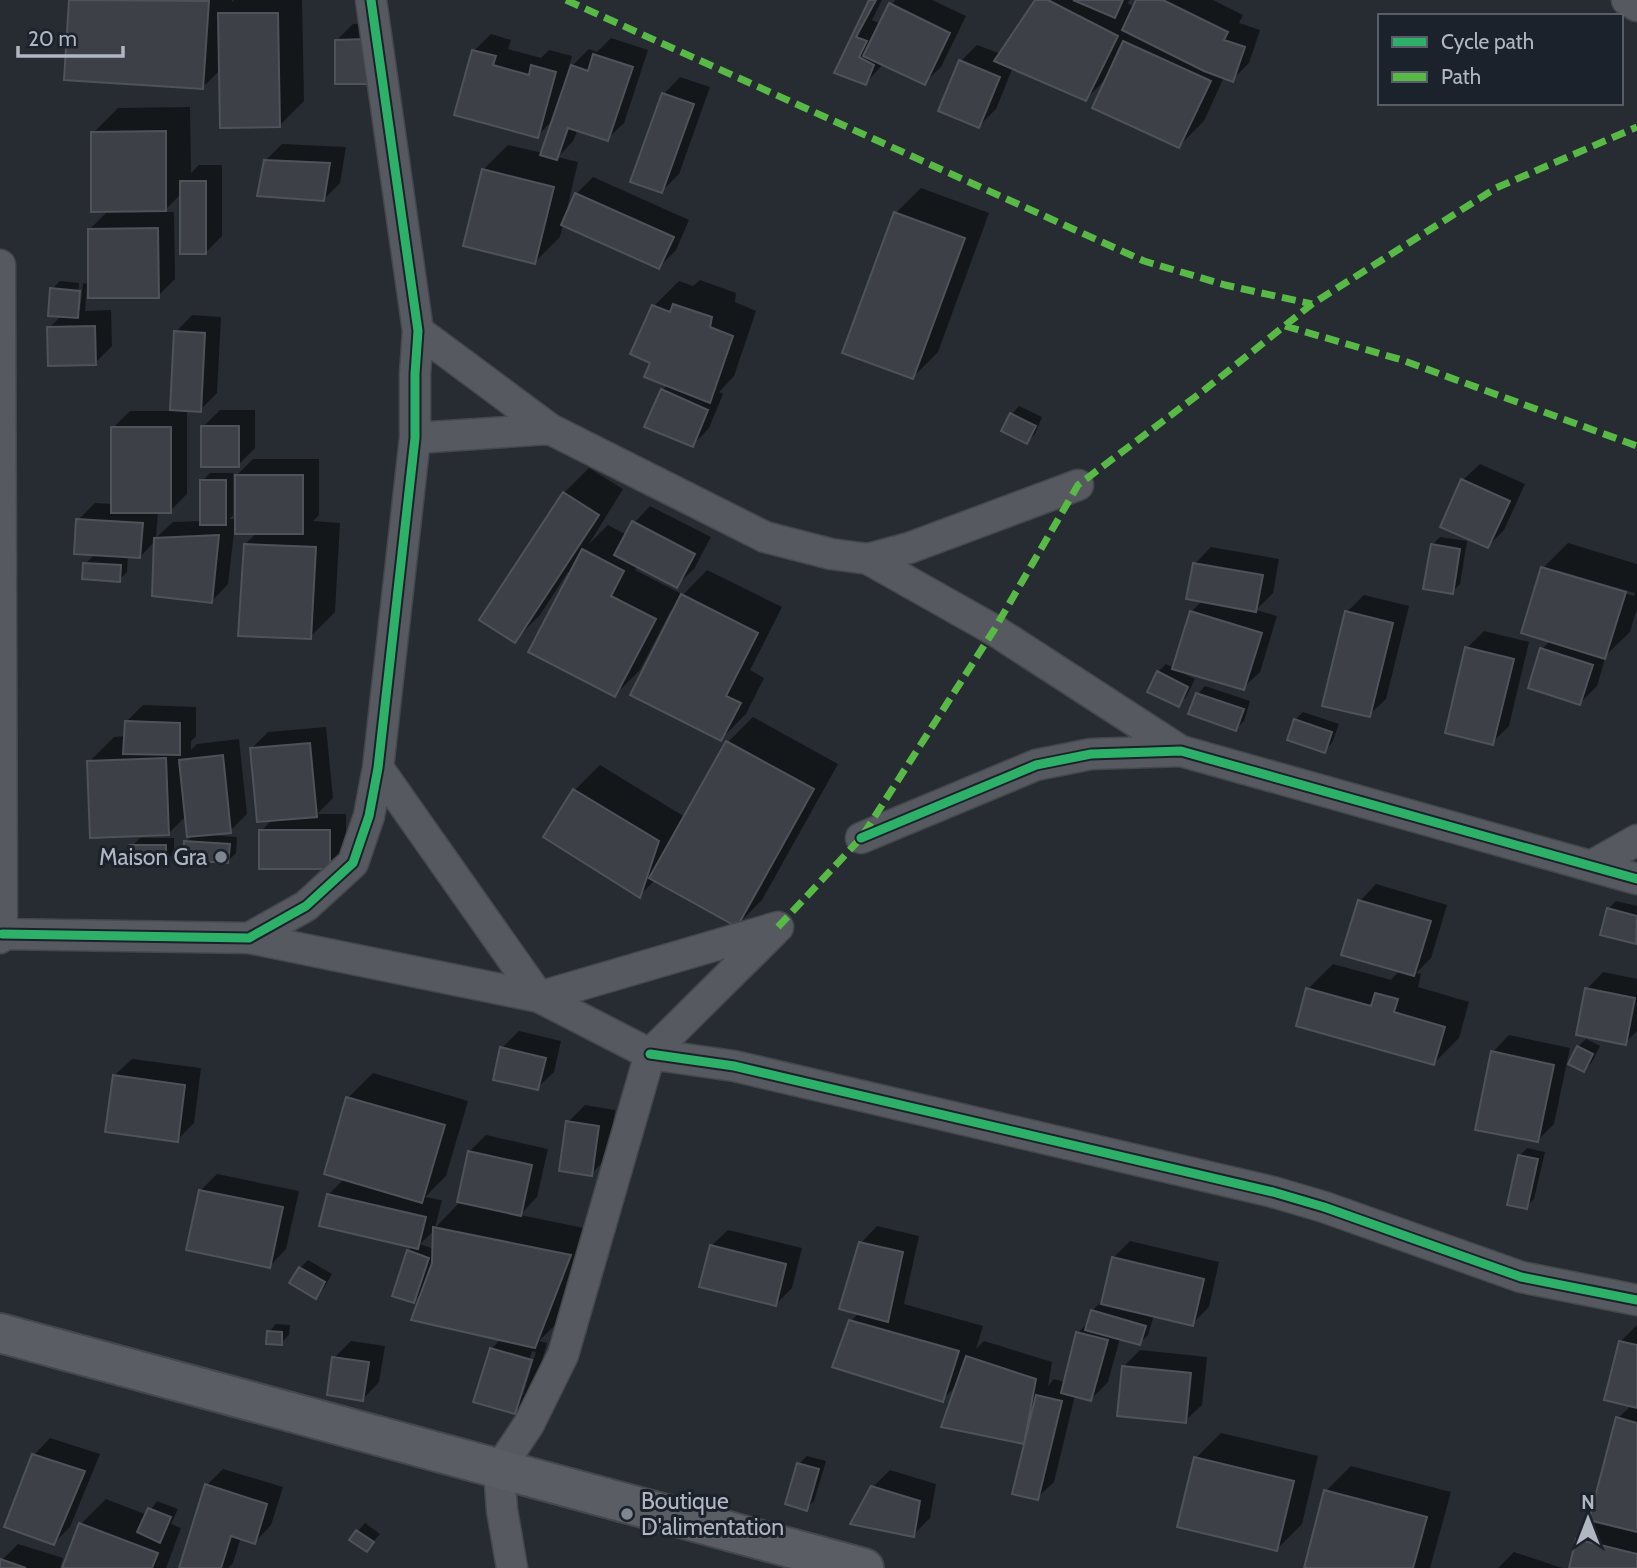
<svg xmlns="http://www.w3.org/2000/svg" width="1637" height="1568" font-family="Cabin,sans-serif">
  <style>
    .shadow { fill: #0007; fill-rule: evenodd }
    .building { fill: #3d4147; stroke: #4e5359; stroke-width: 2 }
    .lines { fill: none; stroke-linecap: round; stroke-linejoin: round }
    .street-casing { stroke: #44484c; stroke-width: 33 }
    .secondary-casing { stroke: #44484c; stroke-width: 42 }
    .street { stroke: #56595f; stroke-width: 30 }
    .secondary { stroke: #5a5e64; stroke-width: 38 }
    .quiet { stroke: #58b947; stroke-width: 7; stroke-dasharray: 14 7; stroke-linecap: butt }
    .cycleway-casing { stroke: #1b222b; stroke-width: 13 }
    .cycleway { stroke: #2db169; stroke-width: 9 }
    .poi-dot { fill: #808690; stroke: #1b222b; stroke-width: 2.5 }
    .labels { text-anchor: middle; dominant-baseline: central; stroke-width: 6; stroke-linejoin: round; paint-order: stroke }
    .poi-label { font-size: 23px; fill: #b0b7c3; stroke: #1b222b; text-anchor: end }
  </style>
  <rect width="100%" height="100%" fill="#262c32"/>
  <path class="shadow" d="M71,0H232V2L234,0H302L304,101L279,126L221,69L202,88L65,78Z
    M871,0H882L872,20L881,24L895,0H932L966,16L941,67L924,83L884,63L866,83L837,72Z
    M1037,0H1130L1127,3L1135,7L1138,0H1213L1243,15L1239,23L1260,30L1249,63L1232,80L1224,77L1204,121L1179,146L1108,77L1086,99L1013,67L996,109L979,126L961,61L977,45L1001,54Z
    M383,23V65L367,82L337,40L353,24Z
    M491,34L511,40L508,49L541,58L549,50L572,56L568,70L589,49L597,52L611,38L648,50L624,123L607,139L578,129L573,141L558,157L578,162L566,213L567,214L576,194L593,177L689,220L676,250L659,267L563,224L560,237L535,262L483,170L508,145L543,153L554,119L537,136L474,51Z
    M680,77L710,87L679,174L662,191L664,94Z
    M190,107L191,173L199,165H222V236L205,253L182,193L163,212H174L175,279L158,296L90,229L109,210L93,133L118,108Z
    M282,144L346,147L340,183L324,199L266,160Z
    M921,188L989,213L938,352L913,377L896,213Z
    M700,280L736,293L735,302L756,311L734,376L719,392L723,394L709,428L693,445L663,390L668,384L652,362L633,353L654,306L679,281L693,286Z
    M60,281L79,283L77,310H80L83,283L87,284L85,311L111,310L112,346L95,363L49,328L62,315L52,289Z
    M192,315L221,317L217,393L200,410L187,409V494L170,511H158L156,538L173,522L202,521V481L210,473H233V515L229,519H237V475L253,459H319V515L313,521L340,523L335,612L310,637L245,544L258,532H234L228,584L212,601L156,540L140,557L128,556L127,572L119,580L85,564L95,554L78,520L95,503L113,504V428L130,411H172L176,332Z
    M1019,406L1042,417L1035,434L1027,442L1004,431L1012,414Z
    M220,410H255V448L238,465L203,427Z
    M1480,464L1525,484L1504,530L1488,546L1463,480Z
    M589,468L623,489L589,544L608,525L627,535L634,523L650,506L711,537L694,569L677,585L638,565L635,570L680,593L677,601L707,570L782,607L750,670L764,678L746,714L721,739L674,611L671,610L640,670L615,695L568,572L540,615L515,640L482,619L564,493Z
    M1440,537L1467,541L1460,584L1452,592L1432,545Z
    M1568,543L1637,564V609L1630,632L1606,655L1597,686L1580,703L1542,649L1551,640L1543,568ZM1556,570L1635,593L1634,596L1556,573Z
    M1211,547L1279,559L1273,593L1256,610L1277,616L1260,672L1243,688L1182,670L1181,672L1195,679L1186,697L1178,705L1158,672L1166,664L1174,668L1191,612L1203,600L1195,564Z
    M1364,595L1409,606L1386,699L1369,715L1347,612Z
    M1484,631L1529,642L1509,726L1492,743L1467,648Z
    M1205,686L1250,701L1244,721L1236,729L1198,694Z
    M143,705L196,707V736L191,741V750L197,744L239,739L247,814L230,831L209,833V835L237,837L236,853L228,861L186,842L193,835L186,816L168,834L89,762L114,737L126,736V722Z
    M1303,712L1339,724L1332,743L1324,751L1295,720Z
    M753,717L838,764L762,900L737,925L655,880L639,896L546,837L575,790L600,765L685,817L728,742Z
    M326,727L333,798L317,814H346V850L329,867L261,831L273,819L252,748L268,732Z
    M140,838H174V853L166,861L132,846Z
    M1376,884L1447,905L1431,958L1416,973L1421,974L1418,987L1469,1002L1459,1038L1434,1063L1308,989L1333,964L1391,980L1400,970L1360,901Z
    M1616,901L1637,906L1636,942L1608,909Z
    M1603,972L1637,979V1031L1625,1043L1587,989Z
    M519,1031L561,1041L554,1072L537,1088L502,1048Z
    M1509,1035L1570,1048L1554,1124L1537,1141L1493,1052Z
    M1586,1039L1600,1046L1592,1062L1584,1070L1578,1047Z
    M132,1059L201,1068L194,1123L177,1140L115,1075Z
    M373,1073L468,1101L446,1176L425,1197L442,1200L435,1228L461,1201L469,1152L486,1135L548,1149L537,1197L520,1215L594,1230L559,1321L539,1341L547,1343L532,1396L515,1412L491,1349L501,1339L423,1292L414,1301L408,1251L413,1246L328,1195L345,1178L348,1098ZM435,1230L434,1249L420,1244ZM532,1351L536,1352L523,1395H519Z
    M585,1105L615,1110L608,1157L591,1174L568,1122Z
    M1527,1148L1545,1152L1534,1199L1526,1207L1519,1156Z
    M217,1174L299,1191L286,1249L270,1266L200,1191Z
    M877,1226L919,1236L904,1304L983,1326L976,1349L984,1341L1052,1362L1048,1386L1054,1379L1065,1382L1078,1333L1089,1321L1092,1311L1100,1303H1103L1113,1258L1130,1241L1219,1262L1209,1307L1192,1324L1154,1315L1148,1335L1140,1343L1120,1338L1108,1382L1091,1399L1075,1395L1054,1482L1037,1498L1026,1442L943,1426L958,1384L942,1400L851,1321L859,1313L861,1243Z
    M728,1230L802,1248L792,1288L776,1304L711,1246Z
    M308,1260L332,1274L324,1288L316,1296L300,1268Z
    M276,1324L290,1325L289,1335L281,1343L269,1332Z
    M1637,1325V1568H1571L1577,1540L1594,1523L1633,1532L1618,1418L1632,1405L1620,1342Z
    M351,1341L385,1346L379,1382L363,1399L334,1358Z
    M1140,1350L1207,1357L1202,1405L1185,1421L1123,1367Z
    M1221,1433L1318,1456L1302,1524L1277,1549L1196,1458Z
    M50,1438L100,1454L70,1527L54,1543L34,1455Z
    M807,1456L826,1461L814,1501L806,1509L799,1464Z
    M1351,1466L1451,1492L1430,1568H1306L1326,1491Z
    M223,1469L283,1487L271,1525L255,1542L241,1537L233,1563L228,1568H181L207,1485Z
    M890,1470L936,1484L930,1518L913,1535L873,1487Z
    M106,1499L147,1515L157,1501L178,1509L171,1524L181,1528L166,1568H64L81,1524Z
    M365,1523L380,1534L366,1550L358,1531Z
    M18,1544L63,1558L60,1568H0L2,1560Z
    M1514,1552L1562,1568H1498Z"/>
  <path class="building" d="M69,0L209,1L203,89L64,80Z
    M869,0H876L856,37L867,41L859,57L874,65L866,85L834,73Z
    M1035,0H1048L1118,36L1086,101L994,61Z
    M1073,0H1123L1115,18Z
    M1136,0H1163L1228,32L1224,40L1245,47L1233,82L1204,71L1122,30Z
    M889,3L950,33L925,85L863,56Z
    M218,13H278L280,127L220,128Z
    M367,39V84H335V40Z
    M1123,41L1211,81L1179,148L1092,108Z
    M472,50L496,56L493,65L529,75L531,65L556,72L538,138L454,115Z
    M593,54L633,67L608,141L568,128L557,160L540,155L571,65L588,71Z
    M959,60L1000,77L979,128L938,111Z
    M662,93L694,104L662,193L630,182Z
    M166,131V211L91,212V132Z
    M264,160L330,163L324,201L257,196Z
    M482,169L554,187L535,264L463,246Z
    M180,181H206V254H180Z
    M575,193L674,237L659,269L561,225Z
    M894,212L965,238L913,379L842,353Z
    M158,228L159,298H88V229Z
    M50,288L80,291L78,318L48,316Z
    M673,304L712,317L710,327L733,336L710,403L644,377L650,363L630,354L652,305L670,312Z
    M95,326L96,365L48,366L47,327Z
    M174,331L205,333L201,412L170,410Z
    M661,389L708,410L693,447L644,427Z
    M1010,413L1036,426L1027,444L1001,431Z
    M201,426H239V467H201Z
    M111,427H171V513H111Z
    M235,475H303V534H235Z
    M1461,479L1510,501L1488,548L1440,527Z
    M200,480H226V525H200Z
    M563,492L599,515L515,643L479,620Z
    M76,519L143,523L140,558L74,554Z
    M632,521L695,554L677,588L614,555Z
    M219,535L212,603L152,596L154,538Z
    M244,544L316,547L311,639L238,636Z
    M1431,544L1460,549L1453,594L1423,589Z
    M582,549L624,571L611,596L656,619L615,697L528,652Z
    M83,563L121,565L120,582L82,579Z
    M1193,563L1263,575L1256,612L1186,599Z
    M1541,567L1626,592L1605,659L1521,633Z
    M681,594L758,633L726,696L741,703L721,741L630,695Z
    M1190,611L1262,633L1244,690L1172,669Z
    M1345,611L1393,623L1370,717L1322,706Z
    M1465,647L1514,659L1493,745L1445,733Z
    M1540,648L1593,665L1580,705L1528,688Z
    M1157,671L1188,687L1179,707L1147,692Z
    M1196,693L1244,709L1236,731L1188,714Z
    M1294,719L1332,732L1325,753L1287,740Z
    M125,721L180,723V755L123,754Z
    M726,741L814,789L737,927L649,878Z
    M310,743L317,817L257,822L250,748Z
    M223,755L231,833L187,837L179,760Z
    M166,758L169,835L90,838L87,761Z
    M573,789L659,841L640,898L543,837Z
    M259,830H330V869H259Z
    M184,841L230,844L228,863L183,860Z
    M130,845H166V862H130Z
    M1358,900L1431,921L1414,976L1341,955Z
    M1607,908L1637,916L1636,944L1600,935Z
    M1306,988L1371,1006L1375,993L1398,999L1394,1012L1445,1027L1434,1065L1296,1026Z
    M1585,988L1635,998L1626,1045L1576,1035Z
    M1577,1046L1593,1054L1584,1072L1568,1064Z
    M500,1047L546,1058L538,1090L493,1080Z
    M1491,1051L1554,1065L1538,1142L1475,1130Z
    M113,1075L185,1085L178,1142L105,1132Z
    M346,1097L445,1125L422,1203L324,1174Z
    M566,1121L599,1126L592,1176L559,1171Z
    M468,1151L532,1165L521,1216L457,1202Z
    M1518,1155L1538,1159L1527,1209L1507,1205Z
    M199,1190L283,1207L270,1268L186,1250Z
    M327,1194L426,1217L418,1249L319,1226Z
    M433,1227L571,1255L535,1348L411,1320L432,1263Z
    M859,1242L903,1252L888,1322L839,1309Z
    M710,1245L786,1264L776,1306L699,1287Z
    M407,1250L429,1258L414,1303L392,1296Z
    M1112,1257L1204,1279L1193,1326L1101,1304Z
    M299,1267L325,1282L316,1299L289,1283Z
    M1091,1310L1146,1326L1140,1345L1085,1330Z
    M849,1320L959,1351L943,1402L832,1367Z
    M267,1331L282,1332V1345L266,1344Z
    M1076,1332L1108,1340L1091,1401L1061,1393Z
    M1619,1341L1637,1345V1408L1604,1400Z
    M490,1348L532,1360L515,1414L473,1402Z
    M966,1356L1036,1379L1024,1444L941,1427Z
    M332,1357L369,1362L363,1401L327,1395Z
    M1122,1366L1191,1373L1186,1423L1117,1416Z
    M1036,1395L1062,1401L1038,1500L1012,1494Z
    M1616,1417L1637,1423V1532L1589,1520Z
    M32,1454L85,1471L54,1545L4,1527Z
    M1194,1457L1294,1481L1277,1551L1177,1527Z
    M797,1463L819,1469L807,1511L785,1504Z
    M205,1484L267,1504L255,1544L231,1536L221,1568H179Z
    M871,1486L920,1501L914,1537L850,1524Z
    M1324,1490L1427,1517L1413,1568H1304Z
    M148,1508L171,1517L160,1543L137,1532Z
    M79,1523L158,1553L152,1568H62Z
    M356,1530L374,1542L367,1552L349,1540Z
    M1576,1539L1637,1554V1568H1569Z
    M0,1559L26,1568H0Z"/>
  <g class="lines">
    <defs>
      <path id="street" d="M1627,0L1637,6
        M0,265L2,934L0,938
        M418,331L550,429L765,537L831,554L868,559L909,548L1078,485
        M415,438L550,429
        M868,559L994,630L1181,751
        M378,768L539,997
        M861,838L1036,765L1091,754L1181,751L1637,879
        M1591,866L1637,840
        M2,934L249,938L306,906L353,863L369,816L378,768L415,438V374L418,331L371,0
        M249,938L539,997L650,1054L563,1355L529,1424L499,1469L502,1510L512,1568
        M539,997L778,927
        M650,1054L734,1066L1273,1192L1324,1207L1521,1277L1637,1300
        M650,1054L774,931"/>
      <path id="secondary" d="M0,1333L864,1568"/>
    </defs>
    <use href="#street" class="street-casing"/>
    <use href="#secondary" class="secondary-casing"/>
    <use href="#street" class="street"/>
    <use href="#secondary" class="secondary"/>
    <path class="quiet" d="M566,0L1144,261L1225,285L1312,304
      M1285,326L1402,360L1637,446
      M778,927L861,838L994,630L1078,485L1203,391L1312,304L1496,188L1637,127"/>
    <defs>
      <path id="cycleway" d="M861,838L1036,765L1091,754L1181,751L1637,879
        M2,934L249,938L306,906L353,863L369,816L378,768L415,438V374L418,331L371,0
        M650,1054L734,1066L1273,1192L1324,1207L1521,1277L1637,1300"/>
    </defs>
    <use href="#cycleway" class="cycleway-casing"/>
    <use href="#cycleway" class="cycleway"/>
  </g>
  <g class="poi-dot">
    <circle cx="221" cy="857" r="7"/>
    <circle cx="627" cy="1514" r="7"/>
  </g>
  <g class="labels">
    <g class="poi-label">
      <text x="207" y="857">Maison Gra</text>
      <text x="641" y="1501" text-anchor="start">Boutique<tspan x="641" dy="26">D'alimentation</tspan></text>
    </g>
  </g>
  <rect x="1378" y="14" width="245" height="91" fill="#1b222b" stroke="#575e68" stroke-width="2"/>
  <rect x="1392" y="37" width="35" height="10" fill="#2db169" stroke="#575e68" stroke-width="2"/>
  <text x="1441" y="49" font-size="21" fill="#b0b7c3">Cycle path</text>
  <rect x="1392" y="72" width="35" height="10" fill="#58b947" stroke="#575e68" stroke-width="2"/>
  <text x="1441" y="84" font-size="21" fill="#b0b7c3">Path</text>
  <g transform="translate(1588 1519)" stroke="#1b222b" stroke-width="5" paint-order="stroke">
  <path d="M0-5L12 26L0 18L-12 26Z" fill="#b0b7c3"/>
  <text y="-10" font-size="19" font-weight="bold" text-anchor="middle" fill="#b0b7c3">N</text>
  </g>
  <path d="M18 46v10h105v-10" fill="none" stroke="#b0b7c3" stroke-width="3.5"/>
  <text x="28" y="46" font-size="21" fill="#b0b7c3" stroke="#1b222b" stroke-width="5" paint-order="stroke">20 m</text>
</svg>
